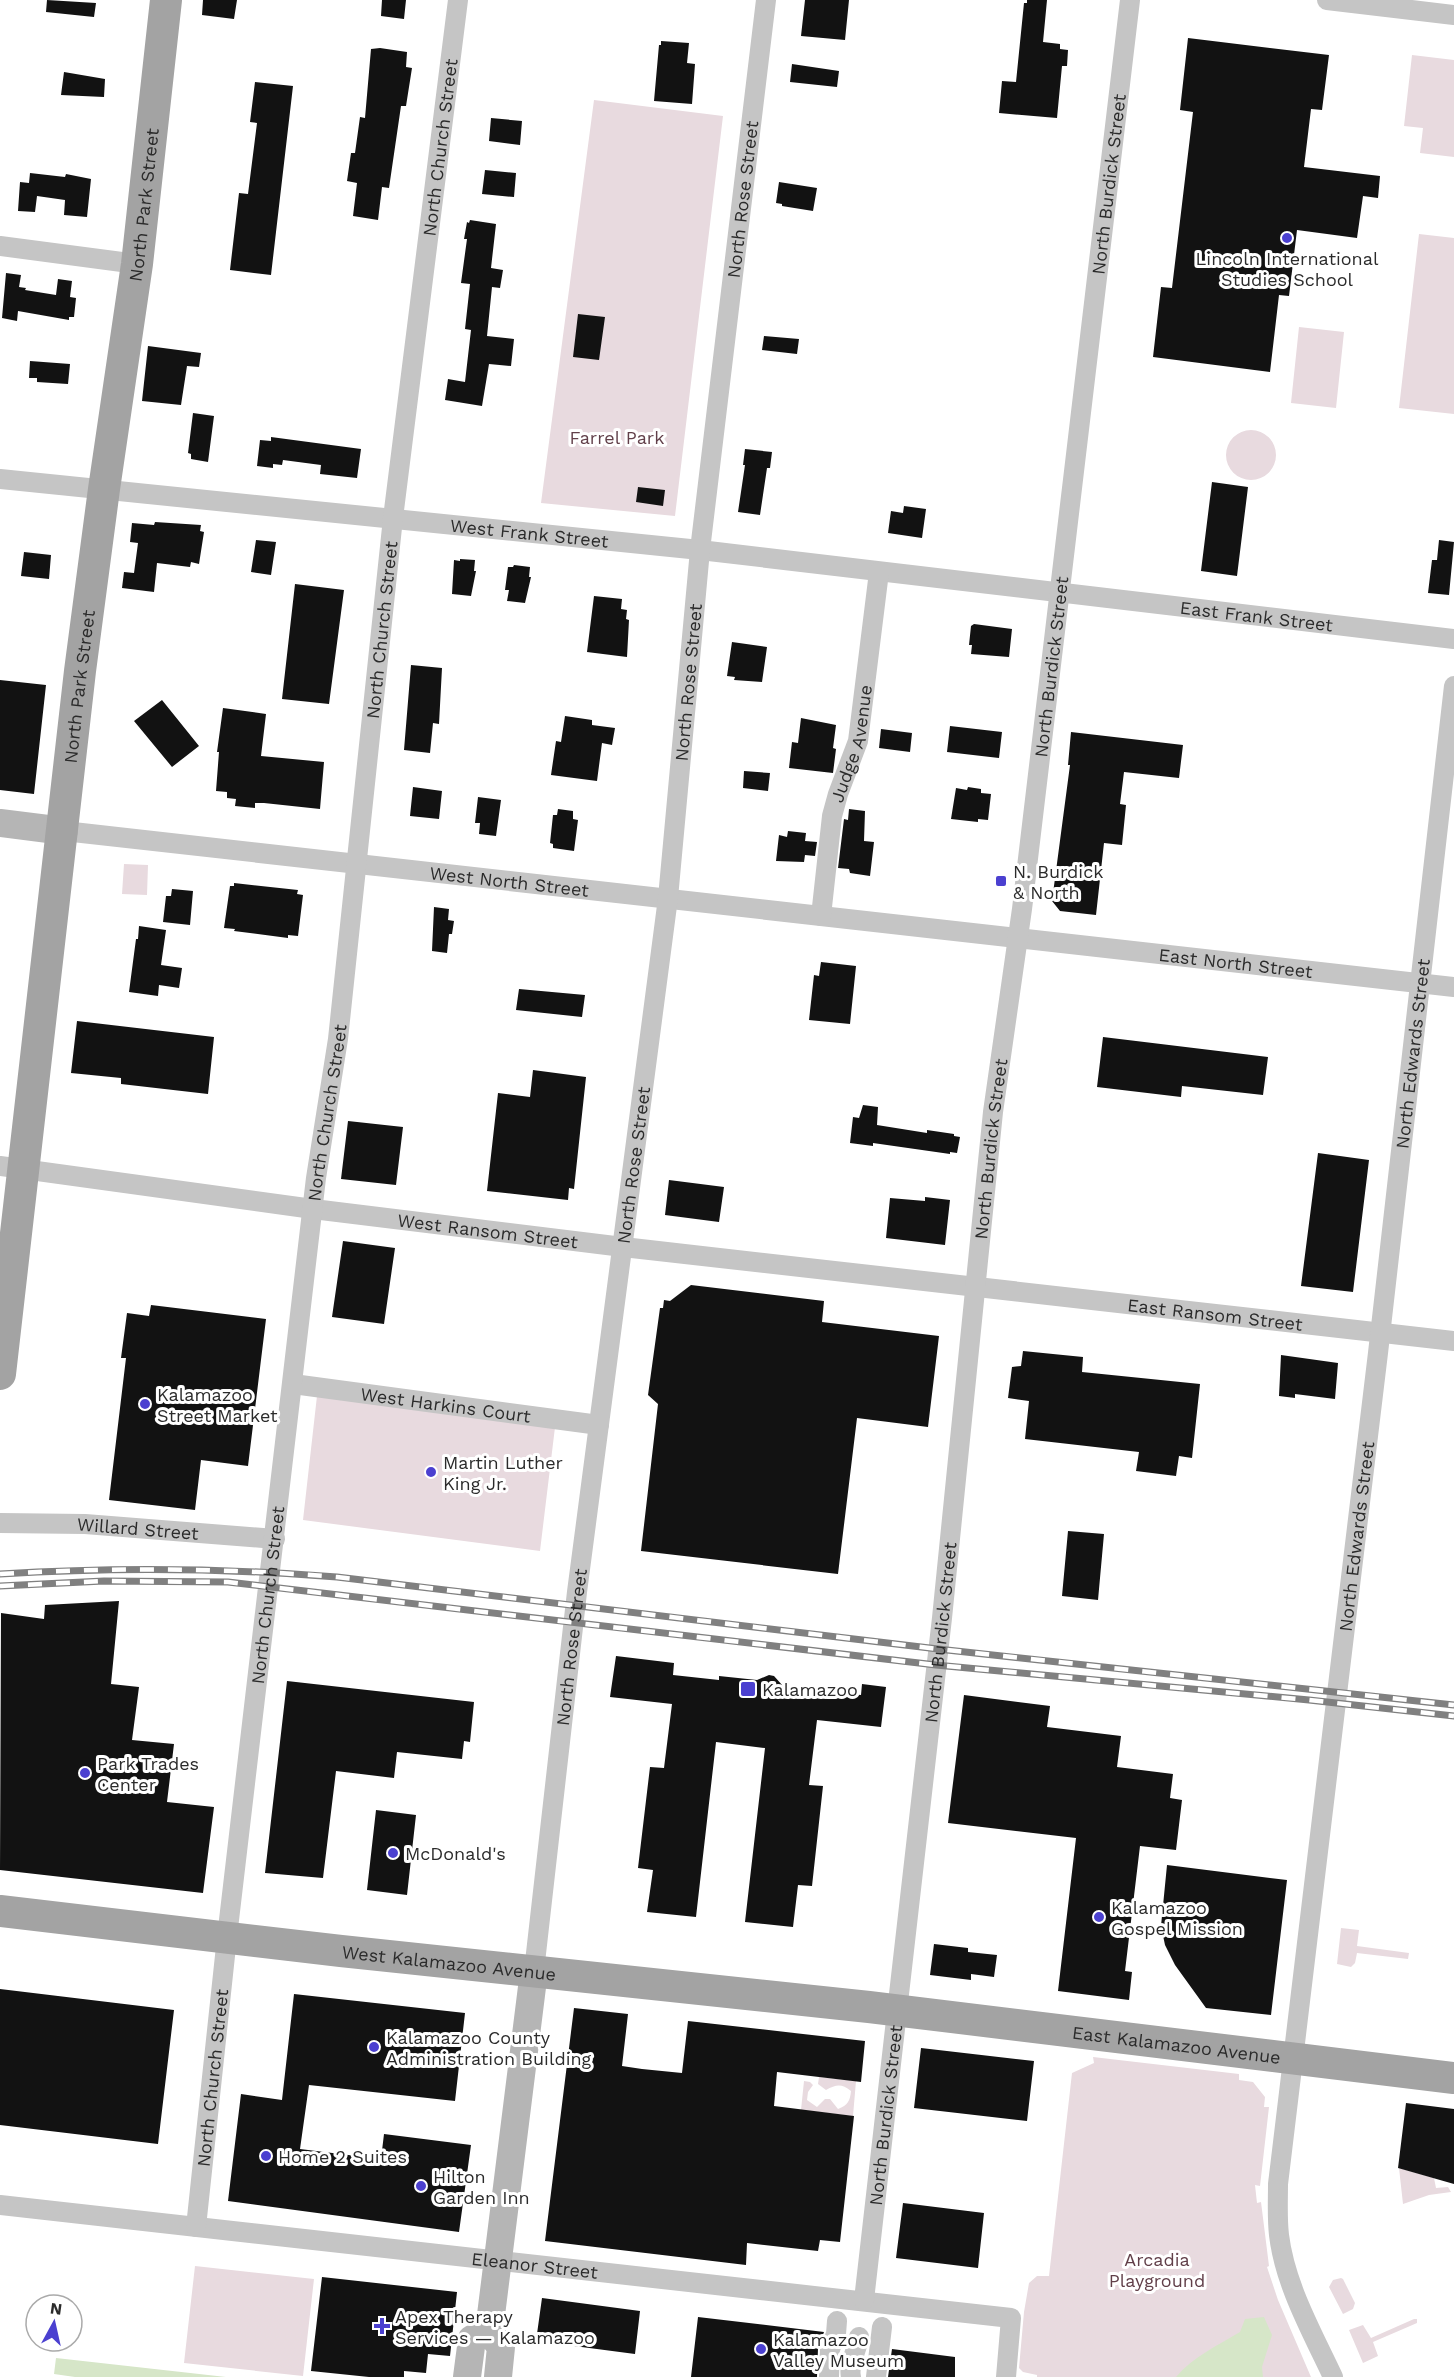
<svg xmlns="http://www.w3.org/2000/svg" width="1454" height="2377" font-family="'Work Sans',sans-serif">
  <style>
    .green { fill: #e8dadf }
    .water { fill: #d6e6c8 }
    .building { fill: #121212 }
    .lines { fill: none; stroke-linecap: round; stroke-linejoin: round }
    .street { stroke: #c5c5c5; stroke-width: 20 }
    .secondary { stroke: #b5b5b5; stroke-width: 28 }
    .primary { stroke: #a3a3a3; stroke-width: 32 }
    .rail-casing { stroke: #808080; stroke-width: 7 }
    .rail { stroke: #fff; stroke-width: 4.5; stroke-dasharray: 14; stroke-linecap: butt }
    .poi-dot { fill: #4b40d0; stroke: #fff; stroke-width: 2 }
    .labels { text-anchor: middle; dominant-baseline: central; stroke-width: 6; stroke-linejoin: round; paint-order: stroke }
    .street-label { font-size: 18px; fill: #2b2b2b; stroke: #fff }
    .poi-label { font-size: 18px; fill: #2b2b2b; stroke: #fff; text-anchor: start }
    .park-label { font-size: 18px; fill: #613f49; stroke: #fff }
  </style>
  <rect width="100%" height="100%" fill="#fff"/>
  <path class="green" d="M1412,55L1454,60V157L1420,153L1423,128L1404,126Z
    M594,100L723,116L675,516L541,503Z
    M1419,234L1454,238V414L1399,408Z
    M1299,327L1344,332L1336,408L1291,403Z
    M1226 455a25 25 0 1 1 50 0a25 25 0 1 1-50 0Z
    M124,864L148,865L147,895L122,894Z
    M318,1387L556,1419L540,1551L303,1520Z
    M1341,1928L1359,1930L1357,1946L1409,1953L1408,1959L1357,1953L1355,1963L1351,1967L1337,1964Z
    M1093,2057L1239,2074V2080L1253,2082L1265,2097L1264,2107H1269L1260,2186L1255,2185L1257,2203L1261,2202L1269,2266L1267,2267L1278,2300L1311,2377H1037V2375L1023,2372L1019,2368L1024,2312L1029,2283L1037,2276H1049L1072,2073L1094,2063Z
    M819,2077L856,2081L853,2116L801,2110L804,2081L810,2082L813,2085L808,2092L807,2100L817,2107L825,2099H830L838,2109C848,2105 850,2101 851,2091C841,2083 836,2085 826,2090L818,2084Z
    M1399,2168L1434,2178L1436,2188L1448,2187L1451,2192L1429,2195L1403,2204Z
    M195,2266L314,2279L303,2376L184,2363Z
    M1341,2278L1343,2279L1355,2303L1353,2309L1343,2314L1329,2287L1333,2280Z
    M1414,2319H1417V2323L1373,2342L1378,2356L1363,2363L1349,2330L1363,2325L1371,2338Z"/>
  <path class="water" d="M1264,2317L1272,2335L1262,2367L1263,2377H1176C1194,2356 1217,2346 1240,2332L1245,2319Z
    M56,2358L226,2377H75L54,2374Z"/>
  <path class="building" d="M47,0L96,3L94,17L46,12Z
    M203,0H237L234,19L202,15Z
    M382,0H406L404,19L381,16Z
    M805,0H849L845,40L801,36Z
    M1027,0H1047L1043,42L1060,44V49L1068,50L1067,66H1062L1057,118L999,113L1002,81L1016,82L1024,3H1027Z
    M1188,38L1329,55L1322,110L1311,109L1304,167L1380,176L1378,198L1363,196L1357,238L1297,230L1289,296L1279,295L1270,372L1153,357L1161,287L1172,288L1193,112L1180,110Z
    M661,41L689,43L687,63L695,64L692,104L654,101L659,45H661Z
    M380,48L407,52L406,67L412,68L406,106H401L389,188L382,187L378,220L353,216L357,183L347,181L351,153H355L360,117L365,118L371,49Z
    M792,64L839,71L837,87L790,82Z
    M64,72L105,79L104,97L61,95Z
    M255,82L293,86L271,275L230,270L239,193L248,194L257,123L250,122Z
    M491,118L522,121L520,145L489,141Z
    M485,170L516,173L514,197L482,194Z
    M30,173L65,177L66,174L91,179L87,217L64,215L65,200L37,196L35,212L18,211L20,182L29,183Z
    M779,182L817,188L813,211L782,206V204L776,203Z
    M470,220L496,224L491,268L503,270L500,288L492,287L487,336L514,339L511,366L489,364L482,406L445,400L448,379L465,382L471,330L465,329L470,284L461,283L467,239H464L467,222L469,223Z
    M6,273L21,275L19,287L26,288L25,290L56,295L58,279L72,281L70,297L76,298L74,317H69V320L18,311L17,321L2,318Z
    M578,314L605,317L599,360L573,357Z
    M764,336L799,339L797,354L762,350Z
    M148,346L201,353L199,367L187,366L181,405L142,401Z
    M30,361L70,364L68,384L37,382V378H29Z
    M193,413L214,416L208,462L191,459V454L188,453Z
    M271,437L361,449L357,478L320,474L321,465L283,460L282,465L273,464V468L257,466L260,440L271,441Z
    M745,449L772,452L770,468H767L760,515L738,512L745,465H743Z
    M1212,482L1248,487L1237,576L1201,571Z
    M638,487L665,490L663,506L636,502Z
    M904,506L926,509L922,538L888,533L891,511L903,513Z
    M155,522L201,525L200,531L204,532L199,564L191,562L190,567L157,563L154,592L122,588L124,572L134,573L138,543L130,542L132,523L154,525Z
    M256,540L276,542L271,575L251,572Z
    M1439,540L1454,542L1449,595L1428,593L1432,560H1437Z
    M24,552L51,555L49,579L21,576Z
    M460,559L475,560L474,571H476L471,596L452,594L454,560L460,561Z
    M514,565L530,567L529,577H531L525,603L507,601L509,590H505L508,567H513Z
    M295,584L344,590L329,704L282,699Z
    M594,596L622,599L621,609L627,610L626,619L629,620L627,657L587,652Z
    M974,624L1012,629L1009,657L971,654L972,645H969L971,626Z
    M732,642L767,647L762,682L734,680L735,677L727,676Z
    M411,665L442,668L439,724L433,723L430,753L404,750Z
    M0,680L46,685L34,794L0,790Z
    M162,700L199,746L172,767L134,721Z
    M223,708L266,714L261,756L324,762L320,809L264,803H255V808L235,806L236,799L227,798V792L216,791L219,752H217Z
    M565,716L592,720V725L615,728L612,745L602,743L597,781L551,775L556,741L561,742Z
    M801,718L836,725L833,748L836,749L833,773L789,768L792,742L798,743Z
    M950,726L1002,732L999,758L947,752Z
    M881,729L912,733L910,752L879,748Z
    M1071,732L1183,745L1179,778L1124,772L1120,804L1126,805L1122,845L1104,843L1096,915L1060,911L1052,901L1070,765H1068Z
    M744,771L770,773L768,791L743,788Z
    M413,787L442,791L439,819L410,816Z
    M968,787L981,789V793L991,794L988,820L978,819V822L951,819L956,788L967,790Z
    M478,797L501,800L496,836L479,834L480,823H475Z
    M558,809L573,811V819L578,820L574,851L553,848V844L550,843L553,815H557Z
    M849,809L865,811L864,841L874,842L870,876L850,873L849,869L838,868L844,819L848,820Z
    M788,831L806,833L805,841L817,842L815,856L805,855L804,862L776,861L779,835L787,837Z
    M234,883L298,890L297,894L303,895L298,936L288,935V938L234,931L235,929L224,928L230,886H234Z
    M172,889L193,891L190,925L163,922L166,896H171Z
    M434,907L449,909L448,920L454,921L452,934H449L447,953L432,951Z
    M139,926L166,930L161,965L182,968L179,988L159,985L158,996L129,992L136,939H138Z
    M821,962L856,966L850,1024L809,1020L814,975L819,976Z
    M519,989L585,995L582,1017L516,1010Z
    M77,1021L214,1037L208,1094L121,1084V1078L71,1073Z
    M1103,1037L1268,1057L1263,1095L1182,1086L1181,1097L1097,1087Z
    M533,1070L586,1077L574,1189L569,1188L568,1200L487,1191L498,1093L530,1097Z
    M863,1105L878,1107L877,1125L927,1133V1130L954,1134V1136L960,1137L957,1153L950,1152V1154L873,1143V1146L850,1143L853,1117L859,1118Z
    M348,1121L403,1127L396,1185L341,1179Z
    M1318,1153L1369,1160L1353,1292L1301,1286Z
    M669,1180L724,1187L719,1222L665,1215Z
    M925,1197L950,1200L945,1245L886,1238L890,1198L925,1201Z
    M343,1241L395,1248L384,1324L332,1317Z
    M691,1285L824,1301L822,1322L939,1336L928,1427L857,1418L838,1574L641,1551L658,1404L648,1395L660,1308H663L664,1300L670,1301Z
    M151,1305L266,1319L248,1466L201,1460L195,1510L109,1500L126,1358H121L127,1313L149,1316Z
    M1023,1351L1083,1357L1082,1372L1200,1384L1192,1458L1179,1456L1176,1476L1136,1471L1139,1452L1025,1439L1029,1401L1008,1398L1012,1367L1021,1366Z
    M1281,1355L1338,1363L1335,1399L1295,1394V1398L1279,1396Z
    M1068,1531L1104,1534L1098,1600L1062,1596Z
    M119,1601L111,1684L139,1687L132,1740L174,1744L167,1802L214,1807L203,1893L0,1870L1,1613L44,1619L45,1605Z
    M616,1656L674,1663L673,1675L719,1680V1676L757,1680L769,1675L774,1676L783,1686L861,1695L862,1684L886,1687L881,1727L817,1720L809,1785L823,1786L812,1886L798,1885L793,1927L745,1922L765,1748L716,1742L696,1917L647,1912L653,1870L638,1868L650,1767L664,1768L672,1704L610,1697Z
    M287,1681L474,1702L470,1742L464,1741L462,1759L397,1752L394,1778L336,1771L323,1878L265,1873Z
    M964,1695L1050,1706L1047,1727L1121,1736L1117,1767L1173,1774L1170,1798L1182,1800L1176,1850L1140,1846L1125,1971L1132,1972L1129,2000L1058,1991L1076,1838L948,1823Z
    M376,1810L416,1815L407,1895L367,1890Z
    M1167,1865L1287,1880L1271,2015L1206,2008L1175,1965L1165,1945L1161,1926Z
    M934,1944L968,1948V1952L997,1955L994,1977L971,1974V1980L930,1975Z
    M0,1989L174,2010L158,2144L0,2125Z
    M294,1994L465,2013L455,2101L309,2085L300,2149L381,2159L384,2134L471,2145L459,2232L228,2201L241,2094L282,2100Z
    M574,2008L628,2014L622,2066L642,2069L682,2073L688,2021L865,2041L861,2082L777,2072L774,2106L854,2116L840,2242L820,2240L818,2251L747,2243L746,2265L545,2241Z
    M921,2048L1034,2061L1027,2121L914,2108Z
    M1406,2103L1454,2109V2184L1398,2168Z
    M903,2203L984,2213L978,2268L896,2258Z
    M322,2277L457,2292L450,2356L428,2354L426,2373L404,2371V2377H369L311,2371Z
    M542,2298L640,2311L635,2354L536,2341Z
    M698,2317L824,2332L818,2348L817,2377H691Z
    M892,2349L955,2357V2377H888Z"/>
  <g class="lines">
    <g class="street">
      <path d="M1327,0L1454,15"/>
      <path d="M0,246L137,264"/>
      <path id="s1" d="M0,479L700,550L1454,639"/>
      <path id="s2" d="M64,831L1454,987"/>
      <path id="s3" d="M821,916L832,816L838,794L858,741L879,572"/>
      <path id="s4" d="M0,1166L313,1209L623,1247L1454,1341"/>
      <path id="s5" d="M293,1384L599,1425"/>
      <path id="s6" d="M0,1523L85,1524L275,1539"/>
      <path id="s7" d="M534,1971L577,1592L668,898L700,550L766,0"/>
      <path id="s8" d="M0,2205L1011,2318L1006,2377"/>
      <path id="s9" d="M196,2227L227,1937L316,1178L338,1039L393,518L458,0"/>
      <path id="s10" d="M864,2300L942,1618L993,1112L1022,909L1130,0"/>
      <path d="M829,2377L830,2349L836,2334L837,2321"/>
      <path d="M851,2377C848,2364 857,2351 859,2337"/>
      <path d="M876,2377L882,2327"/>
      <path id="s11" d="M1333,2377C1312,2332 1285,2285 1279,2235C1277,2218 1278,2201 1278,2184L1378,1353L1454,686"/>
    </g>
    <path class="secondary" d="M0,823L64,831
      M467,2377L472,2339L489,2331
      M498,2377L501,2347L489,2331L534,1971"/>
    <g class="primary">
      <path id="s12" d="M0,1374L80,671L104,489L137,264L166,0"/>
      <path id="s13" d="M0,1911L341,1951L869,2007L1454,2078"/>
    </g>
    <defs>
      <path id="rail" d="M0,1574C113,1567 225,1568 337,1577L938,1649L1454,1705
        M0,1586L104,1581L228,1582L936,1665L1309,1700L1454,1716"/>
    </defs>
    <use href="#rail" class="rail-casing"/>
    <use href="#rail" class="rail"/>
  </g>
  <g class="poi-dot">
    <circle cx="1287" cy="238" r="6"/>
    <rect x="995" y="875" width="12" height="12" rx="3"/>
    <circle cx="145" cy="1404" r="6"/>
    <circle cx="431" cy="1472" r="6"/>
    <rect x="740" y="1681" width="16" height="16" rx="3"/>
    <circle cx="85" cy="1773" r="6"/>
    <circle cx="393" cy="1853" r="6"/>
    <circle cx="1099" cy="1917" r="6"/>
    <circle cx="374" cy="2047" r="6"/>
    <circle cx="266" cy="2156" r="6"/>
    <circle cx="421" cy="2186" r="6"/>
    <path d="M379 2317h6v6h6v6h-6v6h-6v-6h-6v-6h6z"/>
    <circle cx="761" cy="2349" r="6"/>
  </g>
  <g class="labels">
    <g class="street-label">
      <text stroke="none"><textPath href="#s9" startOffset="2094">North Church Street</textPath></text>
      <text stroke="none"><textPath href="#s10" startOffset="2130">North Burdick Street</textPath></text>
      <text stroke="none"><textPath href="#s7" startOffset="1784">North Rose Street</textPath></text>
      <text stroke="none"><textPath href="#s12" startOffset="1178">North Park Street</textPath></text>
      <text stroke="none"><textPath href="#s1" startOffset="532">West Frank Street</textPath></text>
      <text stroke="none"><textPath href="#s1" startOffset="1264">East Frank Street</textPath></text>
      <text stroke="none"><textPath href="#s9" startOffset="1608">North Church Street</textPath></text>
      <text stroke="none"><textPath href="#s10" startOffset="1644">North Burdick Street</textPath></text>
      <text stroke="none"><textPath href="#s7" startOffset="1298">North Rose Street</textPath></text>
      <text stroke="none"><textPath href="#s12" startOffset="692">North Park Street</textPath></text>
      <text stroke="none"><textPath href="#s3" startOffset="176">Judge Avenue</textPath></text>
      <text stroke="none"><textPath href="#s2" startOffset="448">West North Street</textPath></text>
      <text stroke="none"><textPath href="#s2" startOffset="1179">East North Street</textPath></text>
      <text stroke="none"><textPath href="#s11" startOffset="1342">North Edwards Street</textPath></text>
      <text stroke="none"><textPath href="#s9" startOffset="1122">North Church Street</textPath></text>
      <text stroke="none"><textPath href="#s10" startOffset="1158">North Burdick Street</textPath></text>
      <text stroke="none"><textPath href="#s7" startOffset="812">North Rose Street</textPath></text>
      <text stroke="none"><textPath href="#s4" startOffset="492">West Ransom Street</textPath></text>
      <text stroke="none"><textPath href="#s4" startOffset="1224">East Ransom Street</textPath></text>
      <text stroke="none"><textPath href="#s5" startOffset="154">West Harkins Court</textPath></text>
      <text stroke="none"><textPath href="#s6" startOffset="138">Willard Street</textPath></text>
      <text stroke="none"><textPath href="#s11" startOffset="856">North Edwards Street</textPath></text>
      <text stroke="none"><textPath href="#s9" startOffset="636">North Church Street</textPath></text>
      <text stroke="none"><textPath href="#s10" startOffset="672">North Burdick Street</textPath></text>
      <text stroke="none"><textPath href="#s7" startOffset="326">North Rose Street</textPath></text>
      <text stroke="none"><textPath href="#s13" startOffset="452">West Kalamazoo Avenue</textPath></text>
      <text stroke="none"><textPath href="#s13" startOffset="1184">East Kalamazoo Avenue</textPath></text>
      <text stroke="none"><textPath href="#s9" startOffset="150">North Church Street</textPath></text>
      <text stroke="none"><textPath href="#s10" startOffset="186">North Burdick Street</textPath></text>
      <text stroke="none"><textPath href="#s8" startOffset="538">Eleanor Street</textPath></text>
    </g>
    <g class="poi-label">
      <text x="1287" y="258" text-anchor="middle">Lincoln International<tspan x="1287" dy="21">Studies School</tspan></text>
      <text x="1013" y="871">N. Burdick<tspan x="1013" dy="21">&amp; North</tspan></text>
      <text x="157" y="1394">Kalamazoo<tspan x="157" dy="21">Street Market</tspan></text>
      <text x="443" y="1462">Martin Luther<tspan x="443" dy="21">King Jr.</tspan></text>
      <text x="762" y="1689">Kalamazoo</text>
      <text x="97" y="1763">Park Trades<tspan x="97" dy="21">Center</tspan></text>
      <text x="405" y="1853">McDonald's</text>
      <text x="1111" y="1907">Kalamazoo<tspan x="1111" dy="21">Gospel Mission</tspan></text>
      <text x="386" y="2037">Kalamazoo County<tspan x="386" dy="21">Administration Building</tspan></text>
      <text x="278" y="2156">Home 2 Suites</text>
      <text x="433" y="2176">Hilton<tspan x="433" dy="21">Garden Inn</tspan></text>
      <text x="395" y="2316">Apex Therapy<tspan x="395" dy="21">Services — Kalamazoo</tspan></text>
      <text x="773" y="2339">Kalamazoo<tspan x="773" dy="21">Valley Museum</tspan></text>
    </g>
    <g class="park-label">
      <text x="617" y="437">Farrel Park</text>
      <text x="1157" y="2259">Arcadia<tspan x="1157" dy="21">Playground</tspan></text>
    </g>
  </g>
  <g transform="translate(54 2323) rotate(8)"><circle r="28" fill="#ffffff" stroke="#aaaaaa" stroke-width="1.5"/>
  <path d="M0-4.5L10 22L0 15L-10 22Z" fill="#4b40d0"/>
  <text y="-9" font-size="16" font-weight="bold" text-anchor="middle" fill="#2b2b2b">N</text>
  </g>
</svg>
